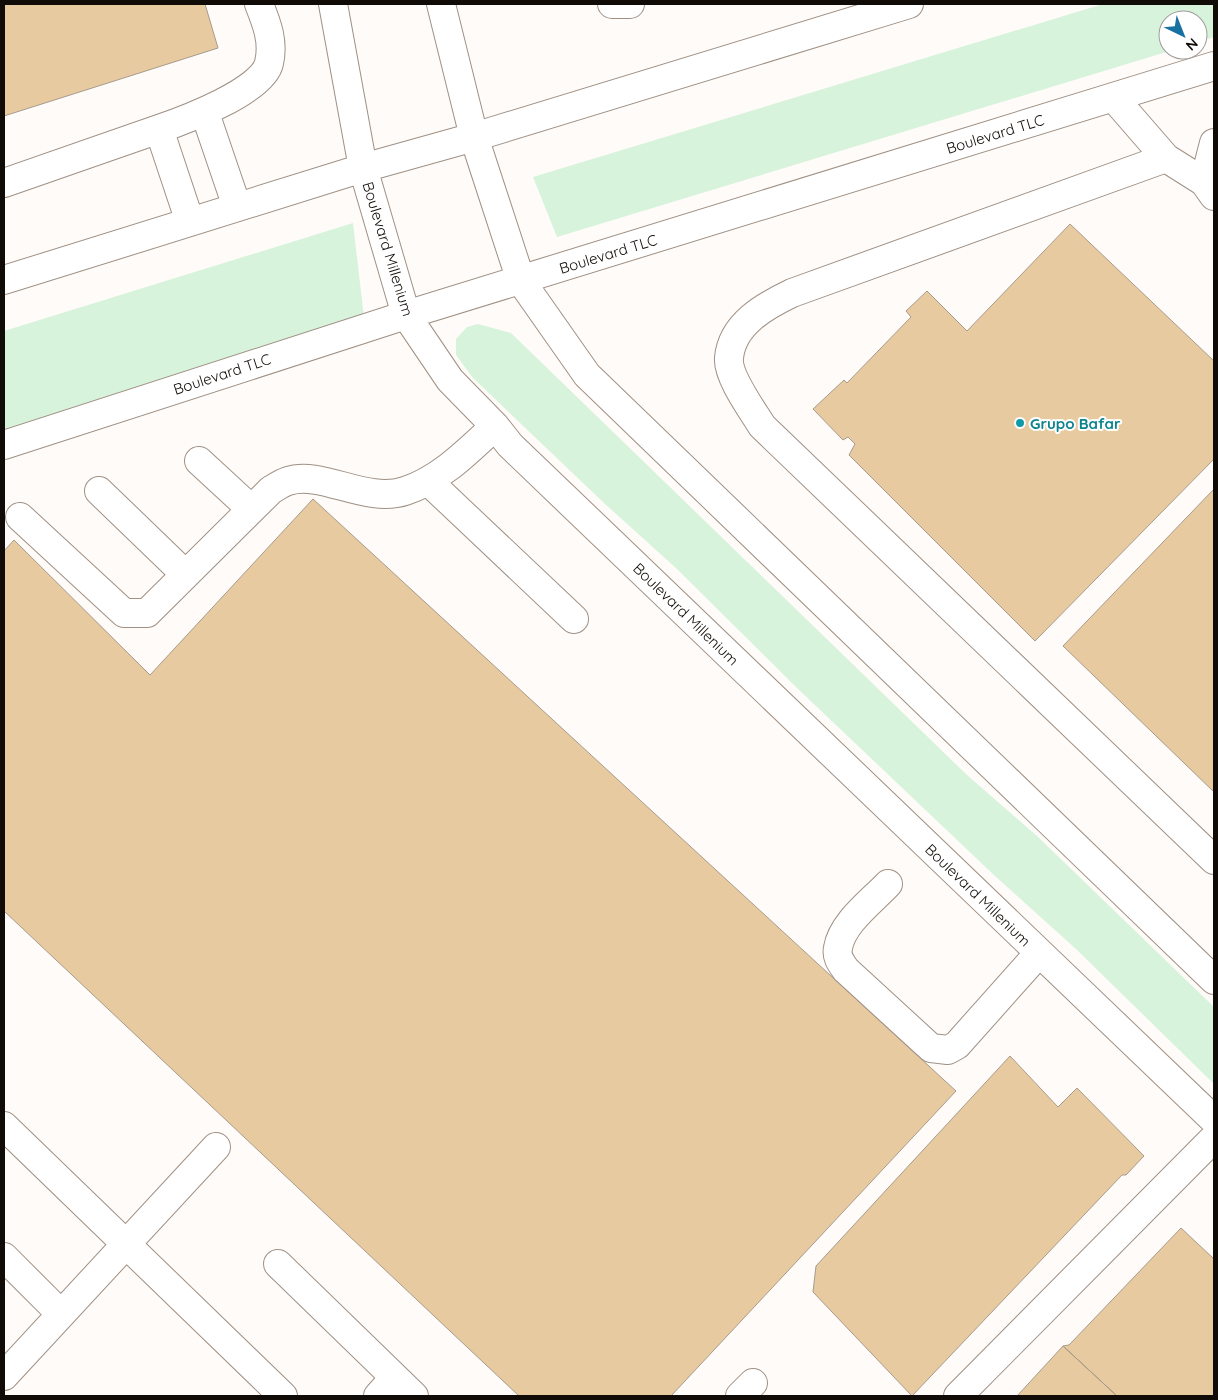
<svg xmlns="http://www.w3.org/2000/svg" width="1218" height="1400" font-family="Quicksand,sans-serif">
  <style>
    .green { fill: #d8f3dc }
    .building { fill: #e8caa1; stroke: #a79b8c }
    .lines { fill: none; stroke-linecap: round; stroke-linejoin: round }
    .minor-casing { stroke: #a09084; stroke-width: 30 }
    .minor { stroke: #fff; stroke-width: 28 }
    .culture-dot { fill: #0f9aa8; stroke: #fff; stroke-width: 2 }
    .labels { text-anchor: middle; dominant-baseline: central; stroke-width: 4; stroke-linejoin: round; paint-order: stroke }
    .street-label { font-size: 15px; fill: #100b07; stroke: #fff }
    .culture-label { font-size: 15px; font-weight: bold; fill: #0d838f; stroke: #fff; text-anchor: start }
  </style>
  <rect width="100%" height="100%" fill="#fefbf8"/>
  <path class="green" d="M1103,4H1214V37L1198,42V20H1168V50H1173L557,237L533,177Z
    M353,223L364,317L4,430V331Z
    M478,324L511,333L967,775L1037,836L1214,1007V1084L1076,949L995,876L797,688L677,569L604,503L473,378L456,355V339L467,327Z"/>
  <path class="building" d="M4,4H205L218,48L4,116Z
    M1070,224L1214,361V459L1035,641L849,455L855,444L848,437L843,440L813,409L844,380L847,383L911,317L906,311L927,291L967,331Z
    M1214,489V792L1063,646Z
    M313,499L956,1091L671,1396H519L4,911V551L14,540L150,675Z
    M1010,1056L1058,1107L1077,1088L1144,1156L1126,1175H1122L912,1396L813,1292L816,1266Z
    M1181,1228L1214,1259V1396H1117L1063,1346L1069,1345Z
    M1063,1346L1117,1396H1017Z"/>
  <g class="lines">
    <defs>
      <path id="minor" d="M333,4L363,168L406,315L450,380L495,426L510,445L1214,1120
        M441,4L474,137L521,281L587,375L1214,980
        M612,4H630
        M1113,97L1166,158L1204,182L1214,196
        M205,113L237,207
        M1166,158L792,293C765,306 732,324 729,358C727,376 753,411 762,426L1214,860
        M1204,182L1214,143
        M4,183L159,129
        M190,222L159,129C185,120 263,91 269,63C274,42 267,24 259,4
        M4,280L363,168L474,137L909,4
        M4,445L406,315L1214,66
        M199,461L250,508
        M428,481L574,619
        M99,491L185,574
        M20,517L124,613H147L271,490C276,487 282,483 288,481C322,470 366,504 405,491C440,480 469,450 495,426
        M888,884C871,902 842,923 838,948C836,957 841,963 846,970L931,1048L948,1050L957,1045L1039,953
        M4,1126L283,1396
        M4,1257L61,1314
        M278,1264L414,1396
        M4,1376L216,1147
        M378,1396L394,1378
        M740,1396L753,1383
        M958,1396L1214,1138"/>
    </defs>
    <use href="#minor" class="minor-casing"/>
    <use href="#minor" class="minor"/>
  </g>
  <circle class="culture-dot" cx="1020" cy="423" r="5"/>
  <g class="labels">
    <g class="street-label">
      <text transform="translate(995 134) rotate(-17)">Boulevard TLC</text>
      <text transform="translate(388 249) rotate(73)">Boulevard Millenium</text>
      <text transform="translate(608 254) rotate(-17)">Boulevard TLC</text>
      <text transform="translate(222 374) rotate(-18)">Boulevard TLC</text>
      <text transform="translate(686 614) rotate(44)">Boulevard Millenium</text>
      <text transform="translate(978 895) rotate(44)">Boulevard Millenium</text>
    </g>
    <g class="culture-label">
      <text x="1030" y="423">Grupo Bafar</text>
    </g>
  </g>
  <rect width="1218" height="1400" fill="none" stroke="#100b07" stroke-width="10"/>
  <g transform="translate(1183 35) rotate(137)"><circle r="24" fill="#ffffff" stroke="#9f9d9c"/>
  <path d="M0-4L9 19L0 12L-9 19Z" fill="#1971a1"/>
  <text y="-8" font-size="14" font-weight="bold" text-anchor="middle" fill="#100b07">N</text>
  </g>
</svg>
